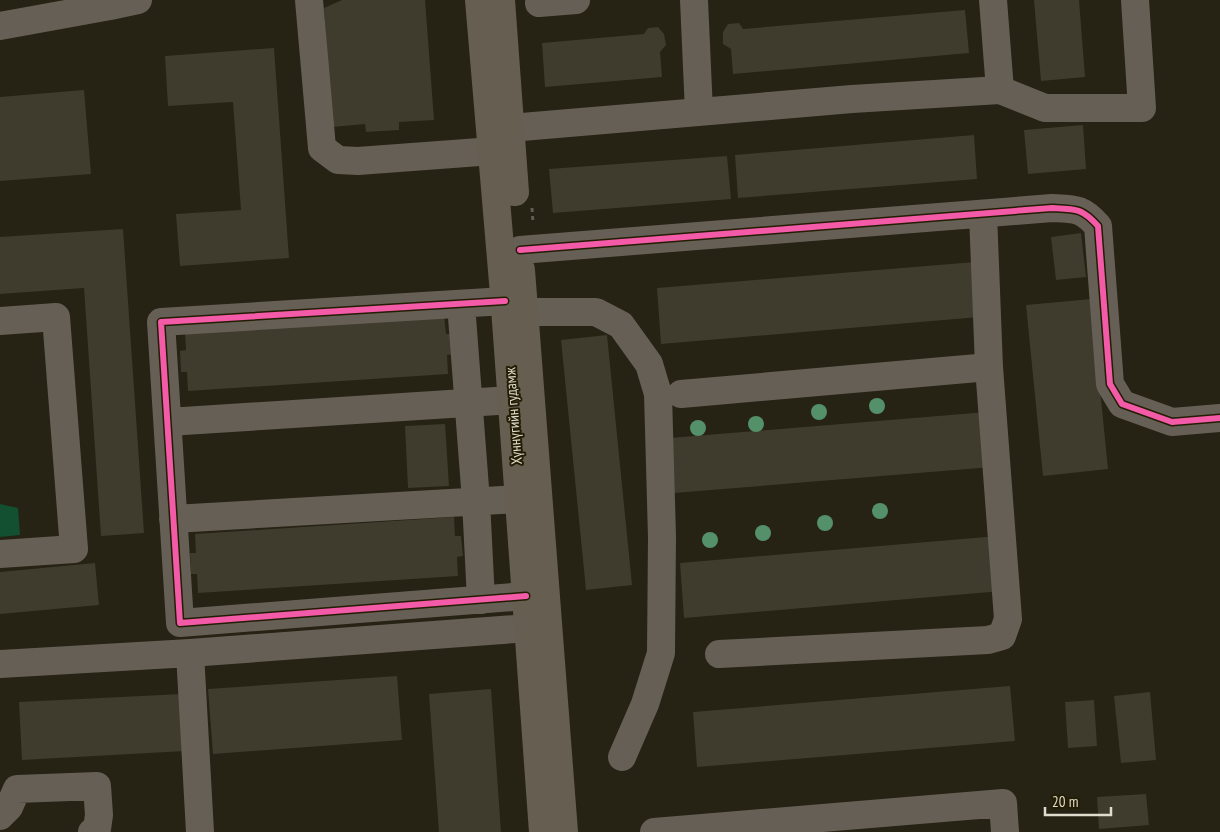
<svg xmlns="http://www.w3.org/2000/svg" width="1220" height="832" font-family="'PT Sans Narrow',sans-serif">
  <style>
    .green { fill: #134f31 }
    .building { fill: #3f3b2d }
    .lines { fill: none; stroke-linecap: round; stroke-linejoin: round }
    .path { stroke: #615c52; stroke-width: 3; stroke-dasharray: 4 4; stroke-linecap: butt }
    .minor { stroke: #665f55; stroke-width: 28 }
    .major { stroke: #665e50; stroke-width: 28 }
    .cycleway-casing { stroke: #231d04; stroke-width: 9 }
    .cycleway { stroke: #f35aa7; stroke-width: 6 }
    .tree { fill: #549069 }
    .labels { text-anchor: middle; dominant-baseline: central; stroke-width: 4; stroke-linejoin: round; paint-order: stroke }
    .street-label { font-size: 15px; fill: #dfdbcd; stroke: #231d04 }
  </style>
  <rect width="100%" height="100%" fill="#262214"/>
  <path class="green" d="M0,504L18,508L20,535L0,537Z"/>
  <path class="building" d="M342,0H425L434,120L399,122V130L366,132L365,124L332,127L324,8Z
    M1034,0H1079L1085,77L1041,81Z
    M965,10L969,53L733,74L731,49L723,44V32L728,24L739,23L743,29Z
    M658,27L664,34L666,45L660,52L662,77L545,87L542,43L644,34L648,28Z
    M274,48L289,258L180,266L176,214L241,210L233,102L168,106L165,56Z
    M84,90L91,174L0,181V97Z
    M1083,125L1086,169L1028,174L1024,130Z
    M974,135L977,179L738,198L735,155Z
    M727,156L731,199L553,213L549,169Z
    M123,229L144,533L101,536L84,288L0,294V237Z
    M1081,233L1086,277L1056,280L1051,237Z
    M975,262L979,317L661,344L657,288Z
    M1091,299L1108,469L1043,476L1026,305Z
    M444,315L446,334H451L453,354L447,355L448,374L188,391L187,372H181L180,351L186,350L185,332Z
    M607,335L632,585L586,590L561,340Z
    M987,412L992,467L674,493L670,438Z
    M445,424L449,486L408,488L405,426Z
    M454,517L455,536H461L463,556L457,557L458,576L198,593L197,574H191L190,553H196L195,534Z
    M998,536L1002,591L684,618L680,563Z
    M95,563L99,605L0,614V572Z
    M397,676L402,740L213,754L208,689Z
    M1010,686L1015,741L697,767L693,712Z
    M491,689L501,832H439L429,694Z
    M1150,692L1156,760L1121,763L1114,696Z
    M182,694L185,751L22,760L19,702Z
    M1094,700L1097,746L1068,748L1065,702Z
    M1146,794L1149,825L1099,829L1097,797Z"/>
  <g class="lines">
    <path class="path" d="M532,208L533,224"/>
    <path class="minor" d="M309,0L322,148L338,160L358,161L493,151
      M694,0L699,112
      M993,0L1000,90
      M539,3L576,0
      M110,6L138,0
      M0,26L110,6V0
      M510,128L852,99L1000,90L1045,108H1142L1135,0
      M520,250L1052,208C1076,209 1082,208 1098,226L1110,384L1122,404L1172,422L1220,418
      M505,301L161,322L180,623L526,596
      M461,304L476,501L481,600
      M525,312H596L621,325L649,364L658,394L662,537L661,653L645,704L622,757
      M0,321L56,317L74,549L0,554
      M681,394L989,367
      M168,422L512,400
      M173,519L519,499
      M190,653L200,832
      M719,654L988,640L1002,636L1008,619L989,367L983,214
      M0,664L190,653L529,628
      M0,816L9,807L17,789L97,786L99,815L97,829L92,832
      M654,832L1003,803L1005,832"/>
    <path class="major" d="M479,0L504,294L543,832
      M501,0L515,192
      M521,270L564,832"/>
    <defs>
      <path id="cycleway" d="M520,250L1052,208C1076,209 1082,208 1098,226L1110,384L1122,404L1172,422L1220,418
        M505,301L161,322L180,623L526,596"/>
    </defs>
    <use href="#cycleway" class="cycleway-casing"/>
    <use href="#cycleway" class="cycleway"/>
  </g>
  <g class="tree">
    <circle cx="877" cy="406" r="8"/>
    <circle cx="819" cy="412" r="8"/>
    <circle cx="756" cy="424" r="8"/>
    <circle cx="698" cy="428" r="8"/>
    <circle cx="880" cy="511" r="8"/>
    <circle cx="825" cy="523" r="8"/>
    <circle cx="763" cy="533" r="8"/>
    <circle cx="710" cy="540" r="8"/>
  </g>
  <g class="labels">
    <g class="street-label">
      <text transform="translate(513 416) rotate(-94)">Хүннүгийн гудамж</text>
    </g>
  </g>
  <path d="M1045 807v8h66v-8" fill="none" stroke="#dfdbcd" stroke-width="2.5"/>
  <text x="1052" y="807" font-size="15" fill="#dfdbcd" stroke="#231d04" stroke-width="4" paint-order="stroke">20 m</text>
</svg>
